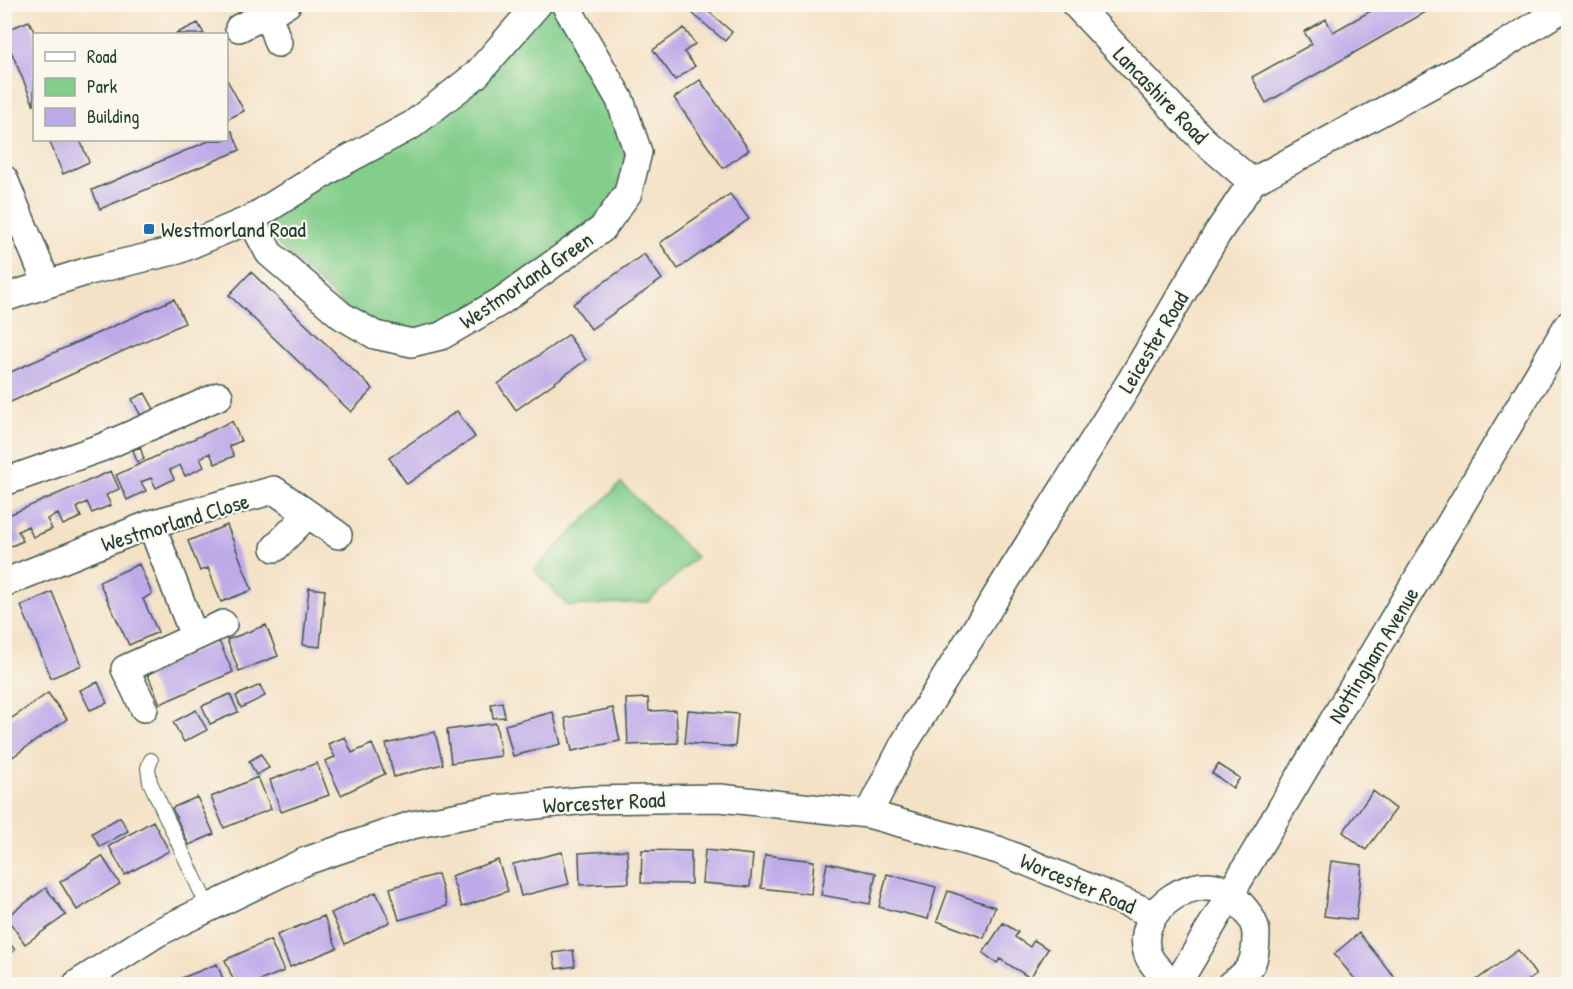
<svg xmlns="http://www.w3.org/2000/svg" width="1573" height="989" font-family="'Patrick Hand',sans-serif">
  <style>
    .green { fill: #83ce8b; stroke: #518660; stroke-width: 1.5 }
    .building { fill: #bfaae9 }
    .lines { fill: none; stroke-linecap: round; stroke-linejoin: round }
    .service-casing { stroke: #3f564a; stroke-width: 16 }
    .minor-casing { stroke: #3f564a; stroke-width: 30 }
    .service { stroke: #fff; stroke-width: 14 }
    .minor { stroke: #fff; stroke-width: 27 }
    .poi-dot { fill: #1f6fb2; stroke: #fbf7ec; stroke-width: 2 }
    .labels { text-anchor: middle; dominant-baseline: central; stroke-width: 4.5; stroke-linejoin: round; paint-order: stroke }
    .street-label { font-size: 22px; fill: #1f3d34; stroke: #fbf7ec }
    .poi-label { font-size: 22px; fill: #1f3d34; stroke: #fbf7ec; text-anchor: start }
  </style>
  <rect width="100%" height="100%" fill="#fbf7ec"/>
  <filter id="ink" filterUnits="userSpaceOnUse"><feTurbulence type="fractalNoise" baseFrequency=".0167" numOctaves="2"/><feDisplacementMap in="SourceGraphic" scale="12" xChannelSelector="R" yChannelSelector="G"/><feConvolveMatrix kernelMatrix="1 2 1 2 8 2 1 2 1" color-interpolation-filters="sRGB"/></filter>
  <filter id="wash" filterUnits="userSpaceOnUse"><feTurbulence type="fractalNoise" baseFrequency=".008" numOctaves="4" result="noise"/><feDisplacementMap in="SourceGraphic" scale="24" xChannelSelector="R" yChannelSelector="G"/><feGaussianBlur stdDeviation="1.35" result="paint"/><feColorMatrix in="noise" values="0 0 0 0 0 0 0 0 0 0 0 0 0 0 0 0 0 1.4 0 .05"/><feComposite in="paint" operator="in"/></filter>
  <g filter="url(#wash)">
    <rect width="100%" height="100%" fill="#f4e2c7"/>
    <path class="green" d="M538,5H565L620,100L628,193L441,336L375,335L251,219L413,125Z
      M621,483L696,557L648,602L568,606L534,570Z"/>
    <g id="blocks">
      <path class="building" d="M1383,4H1440L1266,103L1252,77L1312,44L1304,32L1326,19L1333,32Z
        M701,5L732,32L725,41L693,14Z
        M29,21L35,34L34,106L4,34V31Z
        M198,23L204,34H175Z
        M684,28L695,44L684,52L695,66L675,80L653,50Z
        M226,78L244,111L226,120Z
        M700,80L749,150L723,168L674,98Z
        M232,131L240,150L100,209L92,190L211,140H226V133Z
        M49,140H80L89,162L63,174Z
        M730,194L749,219L678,269L660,243Z
        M644,254L662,279L591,329L573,304Z
        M251,272L373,389L351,412L229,295Z
        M174,299L185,323L4,405V375Z
        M568,335L586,360L516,410L498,384Z
        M145,393L155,411L142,418L132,399Z
        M457,411L475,437L407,484L389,458Z
        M232,421L241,441L229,446L234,456L215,464L210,453L200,458L204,467L185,476L180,465L170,470L174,479L156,488L151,478L141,482L146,491L127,500L116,475Z
        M140,447L144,459L137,462L133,450Z
        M111,471L119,489L106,495L111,505L92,513L87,502L77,507L81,517L63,525L58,514L47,519L52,529L33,537L28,526L18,531L23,541L4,549V517Z
        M227,525L252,590L221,602L208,568L200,571L188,541Z
        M139,564L152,594L143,599L158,632L129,645L99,582Z
        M309,588L325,590L320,647L303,645Z
        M52,592L82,665L51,678L21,606Z
        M266,625L278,656L239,671L227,640Z
        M219,641L233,672L160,704L147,673Z
        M98,682L107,703L90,710L80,690Z
        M260,685L265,696L241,708L236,696Z
        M48,693L67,719L5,762V723Z
        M230,694L238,712L210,724L202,706Z
        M648,698L649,711L676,710L678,743L628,745L626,699Z
        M502,702L505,717L493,718L491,704Z
        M613,708L620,741L572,751L565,718Z
        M196,710L207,730L184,742L173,722Z
        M688,710L738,714L735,747L685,743Z
        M553,712L561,744L513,756L505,725Z
        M496,723L501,756L451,763L447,730Z
        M435,732L443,764L394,777L386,744Z
        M345,737L352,753L372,744L385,774L341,795L325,761L335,757L328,744Z
        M261,754L269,768L256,775L249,761Z
        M317,763L329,795L281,812L270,780Z
        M1218,764L1240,778L1233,788L1212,773Z
        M258,777L271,809L224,828L211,797Z
        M1373,791L1396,809L1366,850L1343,832Z
        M197,797L214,834L189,845L172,808Z
        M120,817L128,831L100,847L92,833Z
        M153,821L169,851L125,875L109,846Z
        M627,850L629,883L580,885L579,853Z
        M642,850L691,851V884L641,883Z
        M705,850L753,855L750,887L702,883Z
        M562,852L569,884L521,896L513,864Z
        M765,855L814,861L811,894L761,888Z
        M102,856L120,884L77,910L60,882Z
        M498,860L508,891L462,907L451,876Z
        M1331,861L1362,865L1356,920L1324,916Z
        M827,863L876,873L870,904L821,895Z
        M438,874L447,906L399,920L390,888Z
        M887,874L936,887L928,919L879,907Z
        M46,888L66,915L25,944L6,917Z
        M948,891L995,907L984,938L937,921Z
        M376,892L390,922L345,944L331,913Z
        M324,916L337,948L290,967L277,935Z
        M1003,923L1018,932L1015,937L1030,947L1034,940L1048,949L1030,978L1000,959L997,963L983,953Z
        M1359,933L1395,978L1387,984H1359L1334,954Z
        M4,936L15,950L4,958Z
        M270,940L284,971L252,984H235L225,960Z
        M573,950L575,966L556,969L553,953Z
        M1518,950L1536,975L1523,984H1471Z
        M217,964L225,984H173L172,982Z"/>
    </g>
  </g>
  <g filter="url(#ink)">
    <use href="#blocks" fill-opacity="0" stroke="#3f564a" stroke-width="1.5"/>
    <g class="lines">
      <defs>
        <path id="service" d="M151,760L148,768L150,782L208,907"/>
        <path id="minor" d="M1075,4L1202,139L1252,182
          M268,14L278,43
          M239,28L287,4
          M4,179L47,284
          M251,219L269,253L342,316L375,335L412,343L441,336L500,302L602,229L628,193L638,152L620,100L565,4
          M4,298L85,272L178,250L251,219L339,164L412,125L476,75L538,4
          M4,482L103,447L219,396
          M151,524L194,636
          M275,548L308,514
          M4,583L151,524L274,490L338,535
          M144,708L125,669L223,624
          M868,814L904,744L1130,382L1217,234L1252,182L1499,48L1568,5
          M77,984L157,933L306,861L412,825L496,809L587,800L720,798L868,814L998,850L1153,914
          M1176,984C1164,976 1154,968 1148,955C1133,915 1187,875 1222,889C1232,893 1236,899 1243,907C1249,914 1256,925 1256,935C1256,960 1252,971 1231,984
          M1177,984L1568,325"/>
      </defs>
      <use href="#service" class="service-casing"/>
      <use href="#minor" class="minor-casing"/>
      <use href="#service" class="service"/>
      <use href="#minor" class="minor"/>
    </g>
  </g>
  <rect class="poi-dot" x="143" y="223" width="12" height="12" rx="3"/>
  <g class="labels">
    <g class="street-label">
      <text transform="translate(1161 95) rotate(46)">Lancashire Road</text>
      <text transform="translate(526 280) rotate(-34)">Westmorland Green</text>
      <text transform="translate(1153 342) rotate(-59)">Leicester Road</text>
      <text transform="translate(175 522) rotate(-17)">Westmorland Close</text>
      <text transform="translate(1373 655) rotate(-59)">Nottingham Avenue</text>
      <text transform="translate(604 802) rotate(-3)">Worcester Road</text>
      <text transform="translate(1078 883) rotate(23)">Worcester Road</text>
    </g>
    <g class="poi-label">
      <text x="161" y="229">Westmorland Road</text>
    </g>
  </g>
  <rect width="1573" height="989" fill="none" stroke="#fbf7ec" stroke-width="24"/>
  <rect x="33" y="33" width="195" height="108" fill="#fbf7ec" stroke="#a3ada2" stroke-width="1.5"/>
  <rect x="45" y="52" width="30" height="9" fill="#ffffff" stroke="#a3ada2" stroke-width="1.5"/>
  <text x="87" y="63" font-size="18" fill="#1f3d34">Road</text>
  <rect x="45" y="78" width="30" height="18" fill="#83ce8b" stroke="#a3ada2" stroke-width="1.5"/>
  <text x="87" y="93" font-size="18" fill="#1f3d34">Park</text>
  <rect x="45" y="108" width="30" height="18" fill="#bfaae9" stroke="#a3ada2" stroke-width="1.5"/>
  <text x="87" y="123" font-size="18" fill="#1f3d34">Building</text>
</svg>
